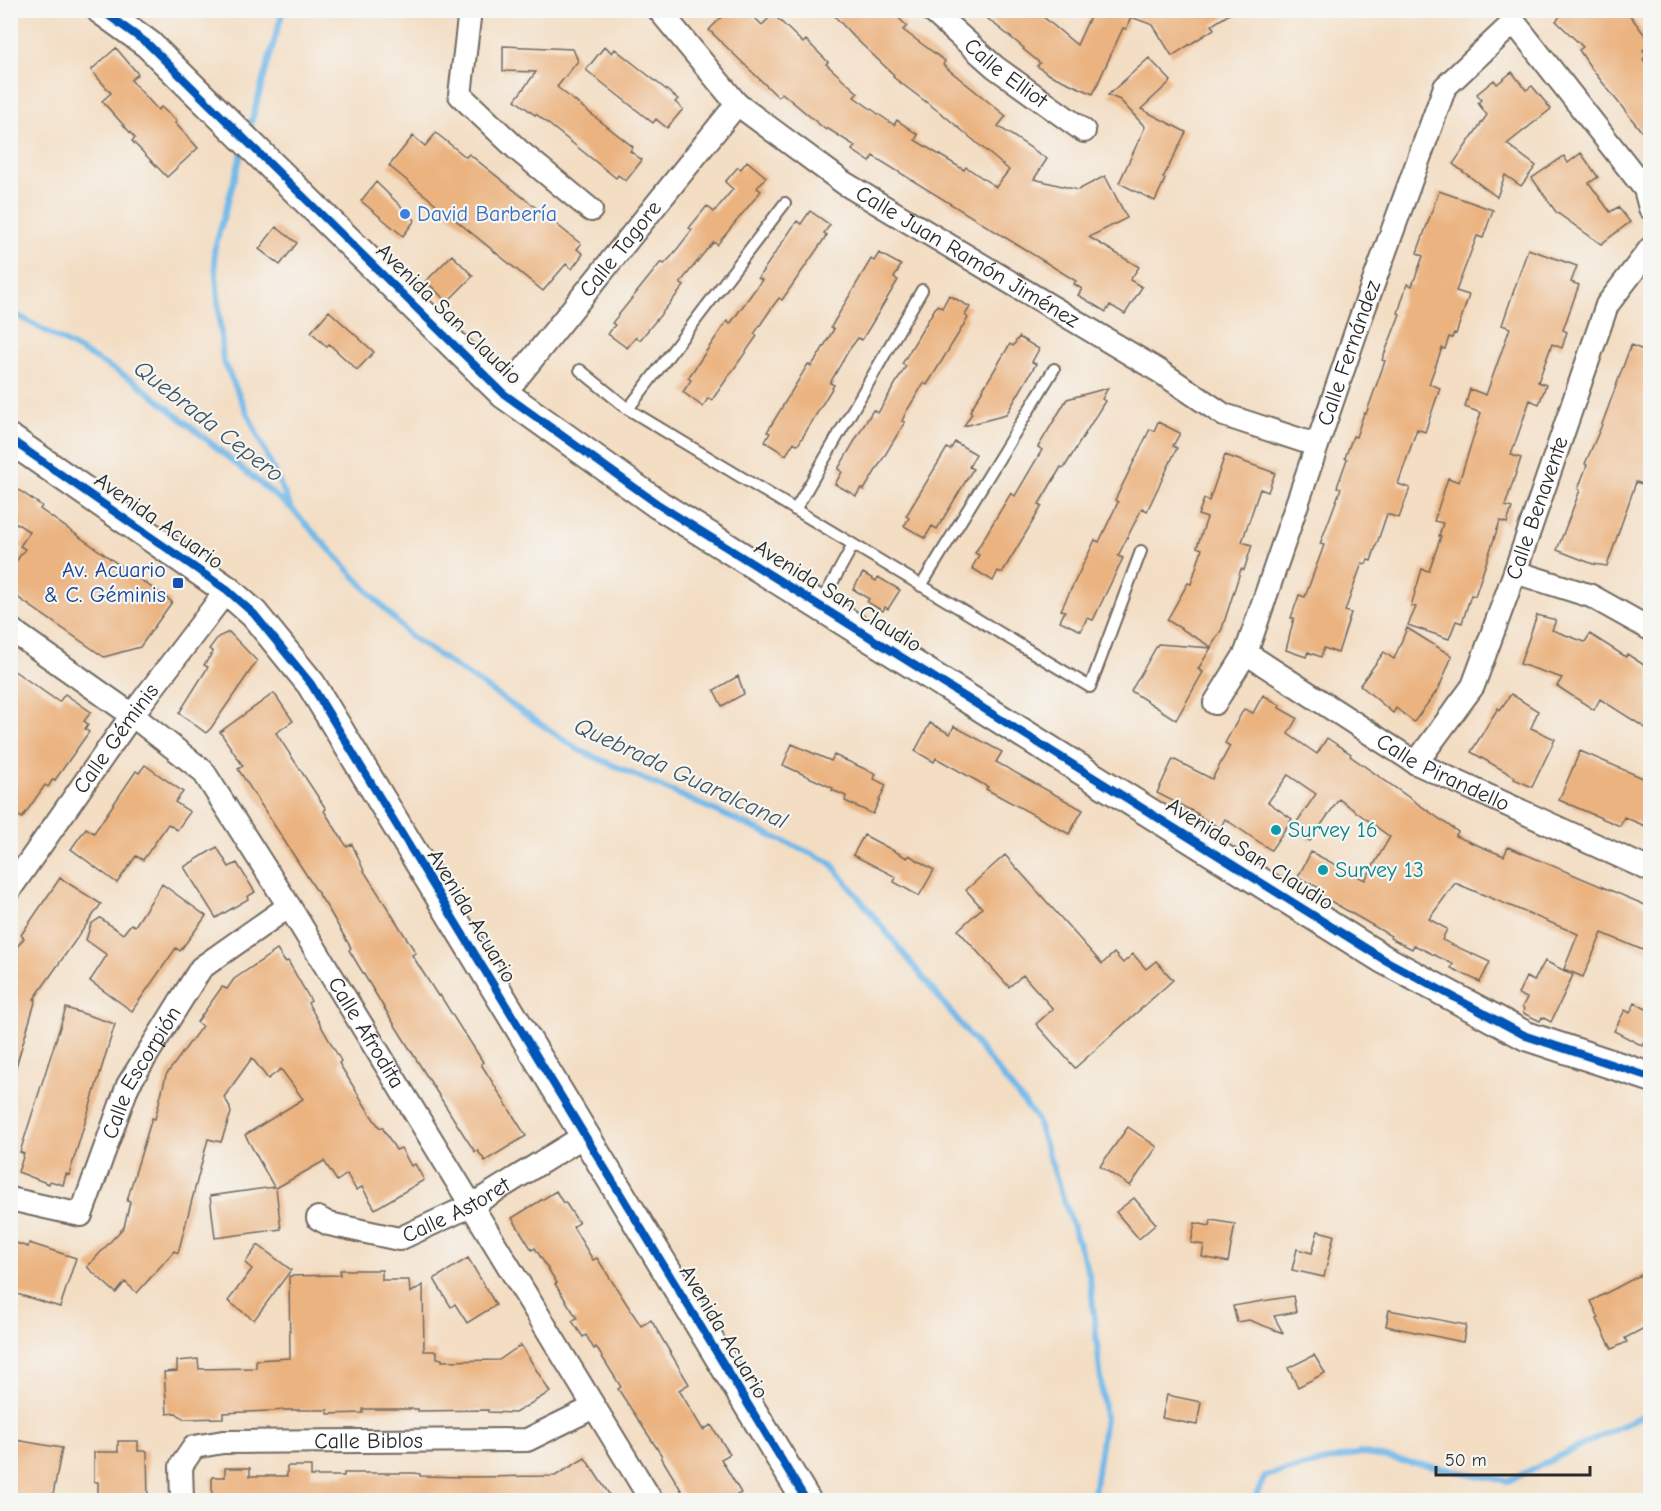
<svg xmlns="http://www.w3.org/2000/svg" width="1661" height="1511" font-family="'Comic Neue',sans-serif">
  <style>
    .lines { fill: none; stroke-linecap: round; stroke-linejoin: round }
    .stream { stroke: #71b8e8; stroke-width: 6 }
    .building { fill: #ebb380 }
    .service-casing { stroke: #716960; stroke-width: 14 }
    .minor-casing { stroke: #716960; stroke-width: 26 }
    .tertiary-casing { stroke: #716960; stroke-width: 32 }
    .service { stroke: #fff; stroke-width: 10 }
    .minor { stroke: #fff; stroke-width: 22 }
    .tertiary { stroke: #fff; stroke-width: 28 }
    .cycleway-casing { stroke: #f6f6f2; stroke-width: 11 }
    .cycleway { stroke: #0057b8; stroke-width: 8 }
    .shop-dot { fill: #3f7fe0; stroke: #f6f6f2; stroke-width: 2 }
    .transit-dot { fill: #1a4fb4; stroke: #f6f6f2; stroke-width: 2 }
    .culture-dot { fill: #0f9aa8; stroke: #f6f6f2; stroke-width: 2 }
    .labels { text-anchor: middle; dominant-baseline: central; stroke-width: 4.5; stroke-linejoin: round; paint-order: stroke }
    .street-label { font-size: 22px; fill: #2b2b2b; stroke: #f6f6f2 }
    .shop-label { font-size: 22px; fill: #366cbe; stroke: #f6f6f2; text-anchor: start }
    .transit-label { font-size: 22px; fill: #164399; stroke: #f6f6f2; text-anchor: end }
    .culture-label { font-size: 22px; fill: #0d838f; stroke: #f6f6f2; text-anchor: start }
    .water-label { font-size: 24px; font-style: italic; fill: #405564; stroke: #f6f6f2 }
  </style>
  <rect width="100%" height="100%" fill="#f6f6f2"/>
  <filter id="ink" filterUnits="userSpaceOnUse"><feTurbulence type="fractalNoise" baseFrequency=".0167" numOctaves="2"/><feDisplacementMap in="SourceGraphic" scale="12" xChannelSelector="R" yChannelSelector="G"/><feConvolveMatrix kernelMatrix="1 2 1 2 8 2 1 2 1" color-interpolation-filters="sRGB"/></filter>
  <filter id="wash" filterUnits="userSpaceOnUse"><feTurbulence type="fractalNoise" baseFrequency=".008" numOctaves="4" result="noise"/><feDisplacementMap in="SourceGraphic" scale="24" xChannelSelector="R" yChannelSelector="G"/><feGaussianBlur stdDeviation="1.35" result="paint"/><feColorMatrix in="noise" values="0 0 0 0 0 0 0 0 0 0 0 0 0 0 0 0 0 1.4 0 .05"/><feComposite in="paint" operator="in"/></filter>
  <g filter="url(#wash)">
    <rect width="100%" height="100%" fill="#f3ddc3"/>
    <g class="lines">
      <path class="stream" d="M249,130L283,10
        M243,148L214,251L223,360L291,508L410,636L579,750L830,862L1036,1118L1090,1277L1105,1418L1093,1500
        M10,311L136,382L288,506
        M1254,1500L1265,1476L1360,1453L1508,1481L1650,1412"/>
    </g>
    <g id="blocks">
      <path class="building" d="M728,10H747L762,25L773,14L803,43L806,40L828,62L826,64L858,93L854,97L894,125L897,120L918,135L915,140L964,170L966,167L996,187L1009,170L946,117L893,77L894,75L854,37L829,10H890L907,26L903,30L945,61L943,65L1006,116L998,126L1047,159L1034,179L1078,190L1105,176L1127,218L1089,237L1139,267L1130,280L1142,287L1125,314L1110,305L1106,312L1078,295L1082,289L1074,284L1076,281L873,156L870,162L852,150L855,146L827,128L826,130L782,93L778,97L709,30Z
        M977,10H1035L1077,45L1093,10H1236L1212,25L1214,29L1172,56L1153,25L1131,17L1126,29L1123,28L1093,94L1048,74L1037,66L1040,63L1023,49L1024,48Z
        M1566,10H1626L1650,42V44L1643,50L1647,55L1643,59L1650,69V142L1591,68L1579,50L1583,47L1556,21Z
        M503,46L573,49L578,61L557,87L633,147L630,151L642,160L626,181L618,175L616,178L536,114L535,115L515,100L536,72L503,71Z
        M605,46L612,53L615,49L678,99L675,102L683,109L667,128L656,119L653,123L586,70Z
        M116,48L138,74L131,80L158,110L161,107L177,121L175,123L198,148L167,177L132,141L135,138L102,101L111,93L91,70Z
        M1149,58L1171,81L1141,109L1186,132L1163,178L1165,179L1155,201L1119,183L1145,127L1120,100L1108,95Z
        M1512,72L1526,90L1532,86L1551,109L1507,144L1536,166L1521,186L1505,175L1497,197L1453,164L1487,115L1478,103L1481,100L1477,94L1494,80L1497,84Z
        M436,133L466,157L469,154L581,244L577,249L583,254L572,269L566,264L543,291L389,166L413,136L425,146Z
        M1581,153L1598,177L1589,183L1610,212L1618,207L1630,222L1601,244L1556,212L1532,178L1564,156L1568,163Z
        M747,161L766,177L757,188L761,191L717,245L714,242L704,253L680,283L684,286L640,340L636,337L627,348L608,334L615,325L612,323L661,262L664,264L671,257L692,230L689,228L707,206L714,212L733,189L725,182L738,167L741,169Z
        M376,182L415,220L403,236L361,201Z
        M1439,191L1493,210L1483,238L1477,236L1456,291L1469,295L1456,334L1454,333L1452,338L1449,337L1445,349L1442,348L1429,384L1440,388L1425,432L1417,429L1398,484L1410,488L1399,518L1387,514L1371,561L1368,560L1366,564L1362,563L1345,611L1351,613L1338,653L1324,648L1321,657L1308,652L1306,657L1286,650L1294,618H1291L1299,595L1305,597L1324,545L1320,544L1341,488L1337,487L1347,459L1345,458L1353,436L1356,437L1364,413L1366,414L1385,361L1382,360L1400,314L1398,313L1407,284L1412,286L1423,256L1417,253Z
        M810,211L830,225L824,233L827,235L782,300L779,298L773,306L754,334L757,336L712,400L708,398L703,407L683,392L691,380L688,378L727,321L730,324L753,292L762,280L758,278L797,221L801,224Z
        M276,227L297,243L280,265L259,249Z
        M1528,249L1577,266L1571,282L1579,285L1563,330L1567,332L1562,348L1552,344L1538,382L1546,385L1539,404L1530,400L1511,455L1521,458L1505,506L1512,508L1507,523L1500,521L1475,596L1471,595L1462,623L1456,621L1449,639L1408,625L1416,607L1411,606L1422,569L1429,571L1441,536H1439L1443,523L1434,521L1448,478L1459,482L1481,413L1465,407L1470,389L1486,395L1510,328L1502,325Z
        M879,253L901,265L894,278L898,280L862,340L858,338L849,350L830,383L834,385L798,445L794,442L786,455L765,442L770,433L767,432L808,364L811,366L817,358L834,329L831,327L871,259L874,261Z
        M452,255L473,276L447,302L426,281Z
        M949,295L970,307L965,315L968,318L927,385L924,383L906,412L902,421L905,422L864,490L861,488L856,496L835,484L842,472L838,469L873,410L878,413L906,366L902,364L937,305L942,308Z
        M329,311L374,352L357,370L329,344L327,347L311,332Z
        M1019,337L1039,349L1032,362L1036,364L1006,415L964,426L972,413L970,411L995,369L1010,344L1013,346Z
        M1631,345L1650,353V470L1646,485L1636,482L1607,566L1593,564L1557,550L1580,490L1578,489L1587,465L1585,464L1601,427Z
        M1108,388L1102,399L1105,401L1064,468L1061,467L1039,504L1042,506L1002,573L998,571L993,581L972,568L979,555L975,553L1011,493L1015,496L1042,450L1038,447L1067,399Z
        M1158,422L1180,433L1173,446L1177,448L1147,511L1142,508L1118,556L1123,558L1093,620L1087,618L1081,631L1060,621L1065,611L1061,610L1095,540L1099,542L1118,502L1115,500L1150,429L1154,431Z
        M955,442L976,454L969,467L973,469L937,529L932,526L925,538L904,526L909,518L906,516L947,448L950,450Z
        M1225,455L1275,473L1268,492L1260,489L1242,542L1252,545L1244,570L1241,569L1222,629L1211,647L1167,620L1188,583L1191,584L1202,549L1197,547L1207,518L1198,515L1204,499L1209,501Z
        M10,484L42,506L40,509L172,602L140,647L104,657L10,592V570L25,549L20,546L30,532L10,519Z
        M863,573L876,581L878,577L900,590L888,609L885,607L883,611L867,602L869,599L853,589Z
        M1537,615L1556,620L1552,630L1585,642L1590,634L1626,657L1627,654L1650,669V731L1600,699L1594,710L1557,686L1562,678L1520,664Z
        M1407,628L1452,656L1439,688L1414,722L1396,708L1393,713L1360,685L1384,652L1394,659Z
        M229,632L257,661L211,728L206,733L179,713L208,667L204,665L213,652L209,649L218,637Z
        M1158,644L1211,648L1198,669L1203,672L1176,720L1131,691Z
        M10,668L59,702L65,694L91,712L84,721L88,724L85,729L89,732L55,780L53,779L48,787L45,785L22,818L10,810Z
        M738,676L744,694L722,706L714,690Z
        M274,693L293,721L276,733L326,809L324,811L347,847L352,844L364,871L416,953L412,955L438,996L440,995L463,1032H464L483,1062L481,1064L526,1136L485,1161L478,1151L475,1152L460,1129L391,1019L349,950L351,948L329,910L238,769L243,766L220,732Z
        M1511,694L1538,711L1531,728L1555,739L1532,787L1514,779L1515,777L1471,752L1498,708L1500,710Z
        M1263,695L1280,705L1279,708L1297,718L1288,734L1317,754L1327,738L1351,754L1350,756L1458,832L1455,836L1504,856L1508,847L1650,907V953L1602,933L1583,977L1564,969L1578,934L1455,883L1429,919L1447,929L1442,940L1490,962L1480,982L1451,968L1453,964L1414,945L1412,949L1390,938L1391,936L1320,895L1323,890L1298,877L1311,852L1365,880L1390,837L1339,799L1310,841L1292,829L1316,794L1288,775L1268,802L1292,819L1271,850L1225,819L1220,828L1197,815L1198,814L1157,793L1173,759L1212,779L1230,746L1225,743L1244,709L1253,713Z
        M930,723L950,734L954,726L1002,752L996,762L1083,810L1069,834L986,789L988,787L936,758L934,762L915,751Z
        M792,744L831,761L834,755L876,774L874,779L886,785L873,814L845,801L846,796L832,790L833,788L783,765Z
        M1580,751L1650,781V788L1645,800L1650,803V828L1624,817L1620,826L1559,800Z
        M145,765L183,792L175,802L190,812L177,830L168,824L143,860L136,856L117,883L71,849L86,828L94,833L136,771L139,773Z
        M864,835L907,858L909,855L934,870L919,896L894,882L896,877L853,855Z
        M217,847L229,867L237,863L255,892L247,897L248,899L216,918L184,867Z
        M1005,855L1102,964L1114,953L1123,963L1133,954L1146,969L1156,961L1173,980L1075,1068L1036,1024L1053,1009L1023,975L1009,987L958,930L982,908L966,890Z
        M60,878L101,904L34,999H36L15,1070L10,1069V956L24,938L21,935Z
        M162,884L206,916L180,951L176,948L132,1011L90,981L107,955L86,940L91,924L100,918L123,934L131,924L135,926Z
        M277,950L285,962L288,961L311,1001L308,1003L341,1061L339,1063L370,1114L380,1128L382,1127L396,1150L401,1148L411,1166L415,1164L424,1180L375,1209L362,1187L356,1190L347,1174L337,1181L324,1161L276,1188L281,1229L215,1238L210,1196L274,1187L245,1135L303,1099L281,1069L268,1079L252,1058L224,1097L229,1105L231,1113L221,1142L208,1139L178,1253L174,1251L137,1293L125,1282L116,1293L87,1267L124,1227L130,1202L127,1201L133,1180L152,1118L155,1119L166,1075L202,1026L197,1022L222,987L227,989L234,979Z
        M1545,961L1573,975L1551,1022L1542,1017L1540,1021L1523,1013L1524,1009L1522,1007L1527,998L1518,994L1526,977L1534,981Z
        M1635,1003L1650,1011V1031L1643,1046L1614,1031L1625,1010L1630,1013Z
        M66,1008L115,1024L69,1175L66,1174L63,1185L50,1181L49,1184L18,1172L24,1154L20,1152Z
        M1128,1127L1157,1147L1130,1186L1100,1166Z
        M556,1191L563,1203L565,1202L579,1223L573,1227L593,1260L597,1258L641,1326L651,1320L689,1384L679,1390L703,1430L711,1425L730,1454L721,1459L741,1493L728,1500H687L661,1457L662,1456L618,1389L621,1387L596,1347L594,1349L586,1335L583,1337L572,1321L577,1318L555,1284L557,1283L535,1248L532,1250L512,1218Z
        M1134,1198L1156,1224L1139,1239L1116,1212Z
        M1211,1220L1235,1224L1228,1262L1202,1257L1204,1245L1191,1243L1195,1223L1210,1226Z
        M1318,1231L1334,1235L1324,1277L1292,1270L1297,1249L1312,1253Z
        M10,1241L28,1247L29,1243L76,1258L60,1307L10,1292Z
        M258,1245L291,1270L254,1320L228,1301L252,1269L245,1263Z
        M468,1258L496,1305L467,1323L455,1304L451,1307L434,1279Z
        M340,1270H382V1280H409L410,1293L423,1285L424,1351H437V1358L442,1359V1361L499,1360L521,1345L550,1392L515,1413L488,1412V1410L418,1411V1409H363V1413L328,1414V1410H288L223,1413V1418L184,1419L176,1413L167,1414L164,1372L177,1371V1361L198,1359L199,1369L256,1368V1360L290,1358L289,1276L340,1275Z
        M1650,1270V1325L1625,1338L1627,1342L1612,1349L1597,1319L1599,1318L1591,1301Z
        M1293,1296L1296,1312L1274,1316L1283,1333L1249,1320L1237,1322L1233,1306Z
        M1389,1310L1466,1325L1463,1342L1386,1326Z
        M1314,1355L1325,1373L1298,1387L1288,1368Z
        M1167,1395L1201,1402L1197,1425L1162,1418Z
        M10,1439L62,1448L52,1500H10Z
        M118,1441H138V1451H147L148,1500H98V1482H94V1452H118Z
        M585,1458L613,1500H212V1477H225V1468H250V1476H287V1466H311V1476H344V1473H415L420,1474V1476L464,1477L555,1476Z"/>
    </g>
  </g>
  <g filter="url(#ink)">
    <use href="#blocks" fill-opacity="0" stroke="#716960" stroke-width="1.5"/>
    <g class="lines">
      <defs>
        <path id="service" d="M580,370L628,409L785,203
          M628,409L1090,687L1141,551
          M795,510L922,290
          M921,586L1054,369
          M820,605L853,545"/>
        <g id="minor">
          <path d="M470,10L460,95L518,150L591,210"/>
          <path id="s1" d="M659,10L737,104L844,183L1159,371L1224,415L1316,445"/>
          <path id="s2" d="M931,10L995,67L1084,131"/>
          <path id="s3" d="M504,394L737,104"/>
          <path d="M1515,572L1591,596L1650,629"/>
          <path id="s4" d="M10,629L132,715L203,771L289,906L651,1500"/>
          <path id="s5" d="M1246,653L1416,763L1650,870"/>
          <path id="s6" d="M1215,703L1246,653L1361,317L1445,87L1514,22L1645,189L1650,208"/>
          <path id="s7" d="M1416,763L1473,686L1515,572L1607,305L1650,249"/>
          <path id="s8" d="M10,889L132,715L227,590"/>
          <path id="s9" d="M10,1199L81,1215L128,1085L201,968L289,906"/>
          <path id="s10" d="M318,1218L329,1224L399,1239L472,1205L584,1136"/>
          <path id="s11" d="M182,1500L181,1466L194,1447L223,1442L527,1440L594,1407"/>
        </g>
        <path id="tertiary" d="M101,10L148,44L504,394L659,505L1383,959L1526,1036L1650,1077
          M10,439L227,590L254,614L311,684L806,1500"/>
      </defs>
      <use href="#service" class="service-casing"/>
      <use href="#minor" class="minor-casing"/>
      <use href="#tertiary" class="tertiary-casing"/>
      <use href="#service" class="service"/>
      <use href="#minor" class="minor"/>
      <use href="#tertiary" class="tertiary"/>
      <defs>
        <path id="cycleway" d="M101,10L148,44L504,394L659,505L1383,959L1526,1036L1650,1077
          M10,439L227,590L254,614L311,684L806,1500"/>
      </defs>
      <use href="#cycleway" class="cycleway-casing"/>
      <use href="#cycleway" class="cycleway"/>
    </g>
  </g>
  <circle class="shop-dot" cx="405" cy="214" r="6"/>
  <rect class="transit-dot" x="172" y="577" width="12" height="12" rx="3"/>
  <g class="culture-dot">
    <circle cx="1276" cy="830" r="6"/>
    <circle cx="1323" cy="870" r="6"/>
  </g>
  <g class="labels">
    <g class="street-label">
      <text stroke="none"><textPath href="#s2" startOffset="98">Calle Elliot</textPath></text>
      <text stroke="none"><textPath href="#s3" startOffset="186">Calle Tagore</textPath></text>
      <text stroke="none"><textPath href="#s1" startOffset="399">Calle Juan Ramón Jiménez</textPath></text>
      <text transform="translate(449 314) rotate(44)">Avenida San Claudio</text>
      <text stroke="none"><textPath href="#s6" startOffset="376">Calle Fernández</textPath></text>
      <text stroke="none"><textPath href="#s7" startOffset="285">Calle Benavente</textPath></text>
      <text transform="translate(159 521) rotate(35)">Avenida Acuario</text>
      <text transform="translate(838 596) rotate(32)">Avenida San Claudio</text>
      <text stroke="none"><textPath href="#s8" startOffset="184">Calle Géminis</textPath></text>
      <text stroke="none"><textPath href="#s5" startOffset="231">Calle Pirandello</textPath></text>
      <text transform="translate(1250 854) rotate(32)">Avenida San Claudio</text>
      <text transform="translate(472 916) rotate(59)">Avenida Acuario</text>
      <text stroke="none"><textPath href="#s4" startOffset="548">Calle Afrodita</textPath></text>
      <text stroke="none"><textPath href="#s9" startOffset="228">Calle Escorpión</textPath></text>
      <text stroke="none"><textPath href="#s10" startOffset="148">Calle Astoret</textPath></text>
      <text transform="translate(724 1332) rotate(59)">Avenida Acuario</text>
      <text stroke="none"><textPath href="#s11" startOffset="232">Calle Biblos</textPath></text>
    </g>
    <g class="shop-label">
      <text x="417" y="214">David Barbería</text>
    </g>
    <g class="transit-label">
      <text x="166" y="570">Av. Acuario<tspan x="166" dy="25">&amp; C. Géminis</tspan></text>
    </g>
    <g class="culture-label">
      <text x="1288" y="830">Survey 16</text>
      <text x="1335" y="870">Survey 13</text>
    </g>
    <g class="water-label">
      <text transform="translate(209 421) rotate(38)">Quebrada Cepero</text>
      <text transform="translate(681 773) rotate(25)">Quebrada Guaralcanal</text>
    </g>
  </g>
  <rect width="1661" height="1511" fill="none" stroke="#f6f6f2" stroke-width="36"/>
  <path d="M1436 1466v9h154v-9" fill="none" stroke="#2b2b2b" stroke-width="3"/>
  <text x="1445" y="1466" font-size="18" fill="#2b2b2b" stroke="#f6f6f2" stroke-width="4.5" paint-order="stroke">50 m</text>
</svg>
